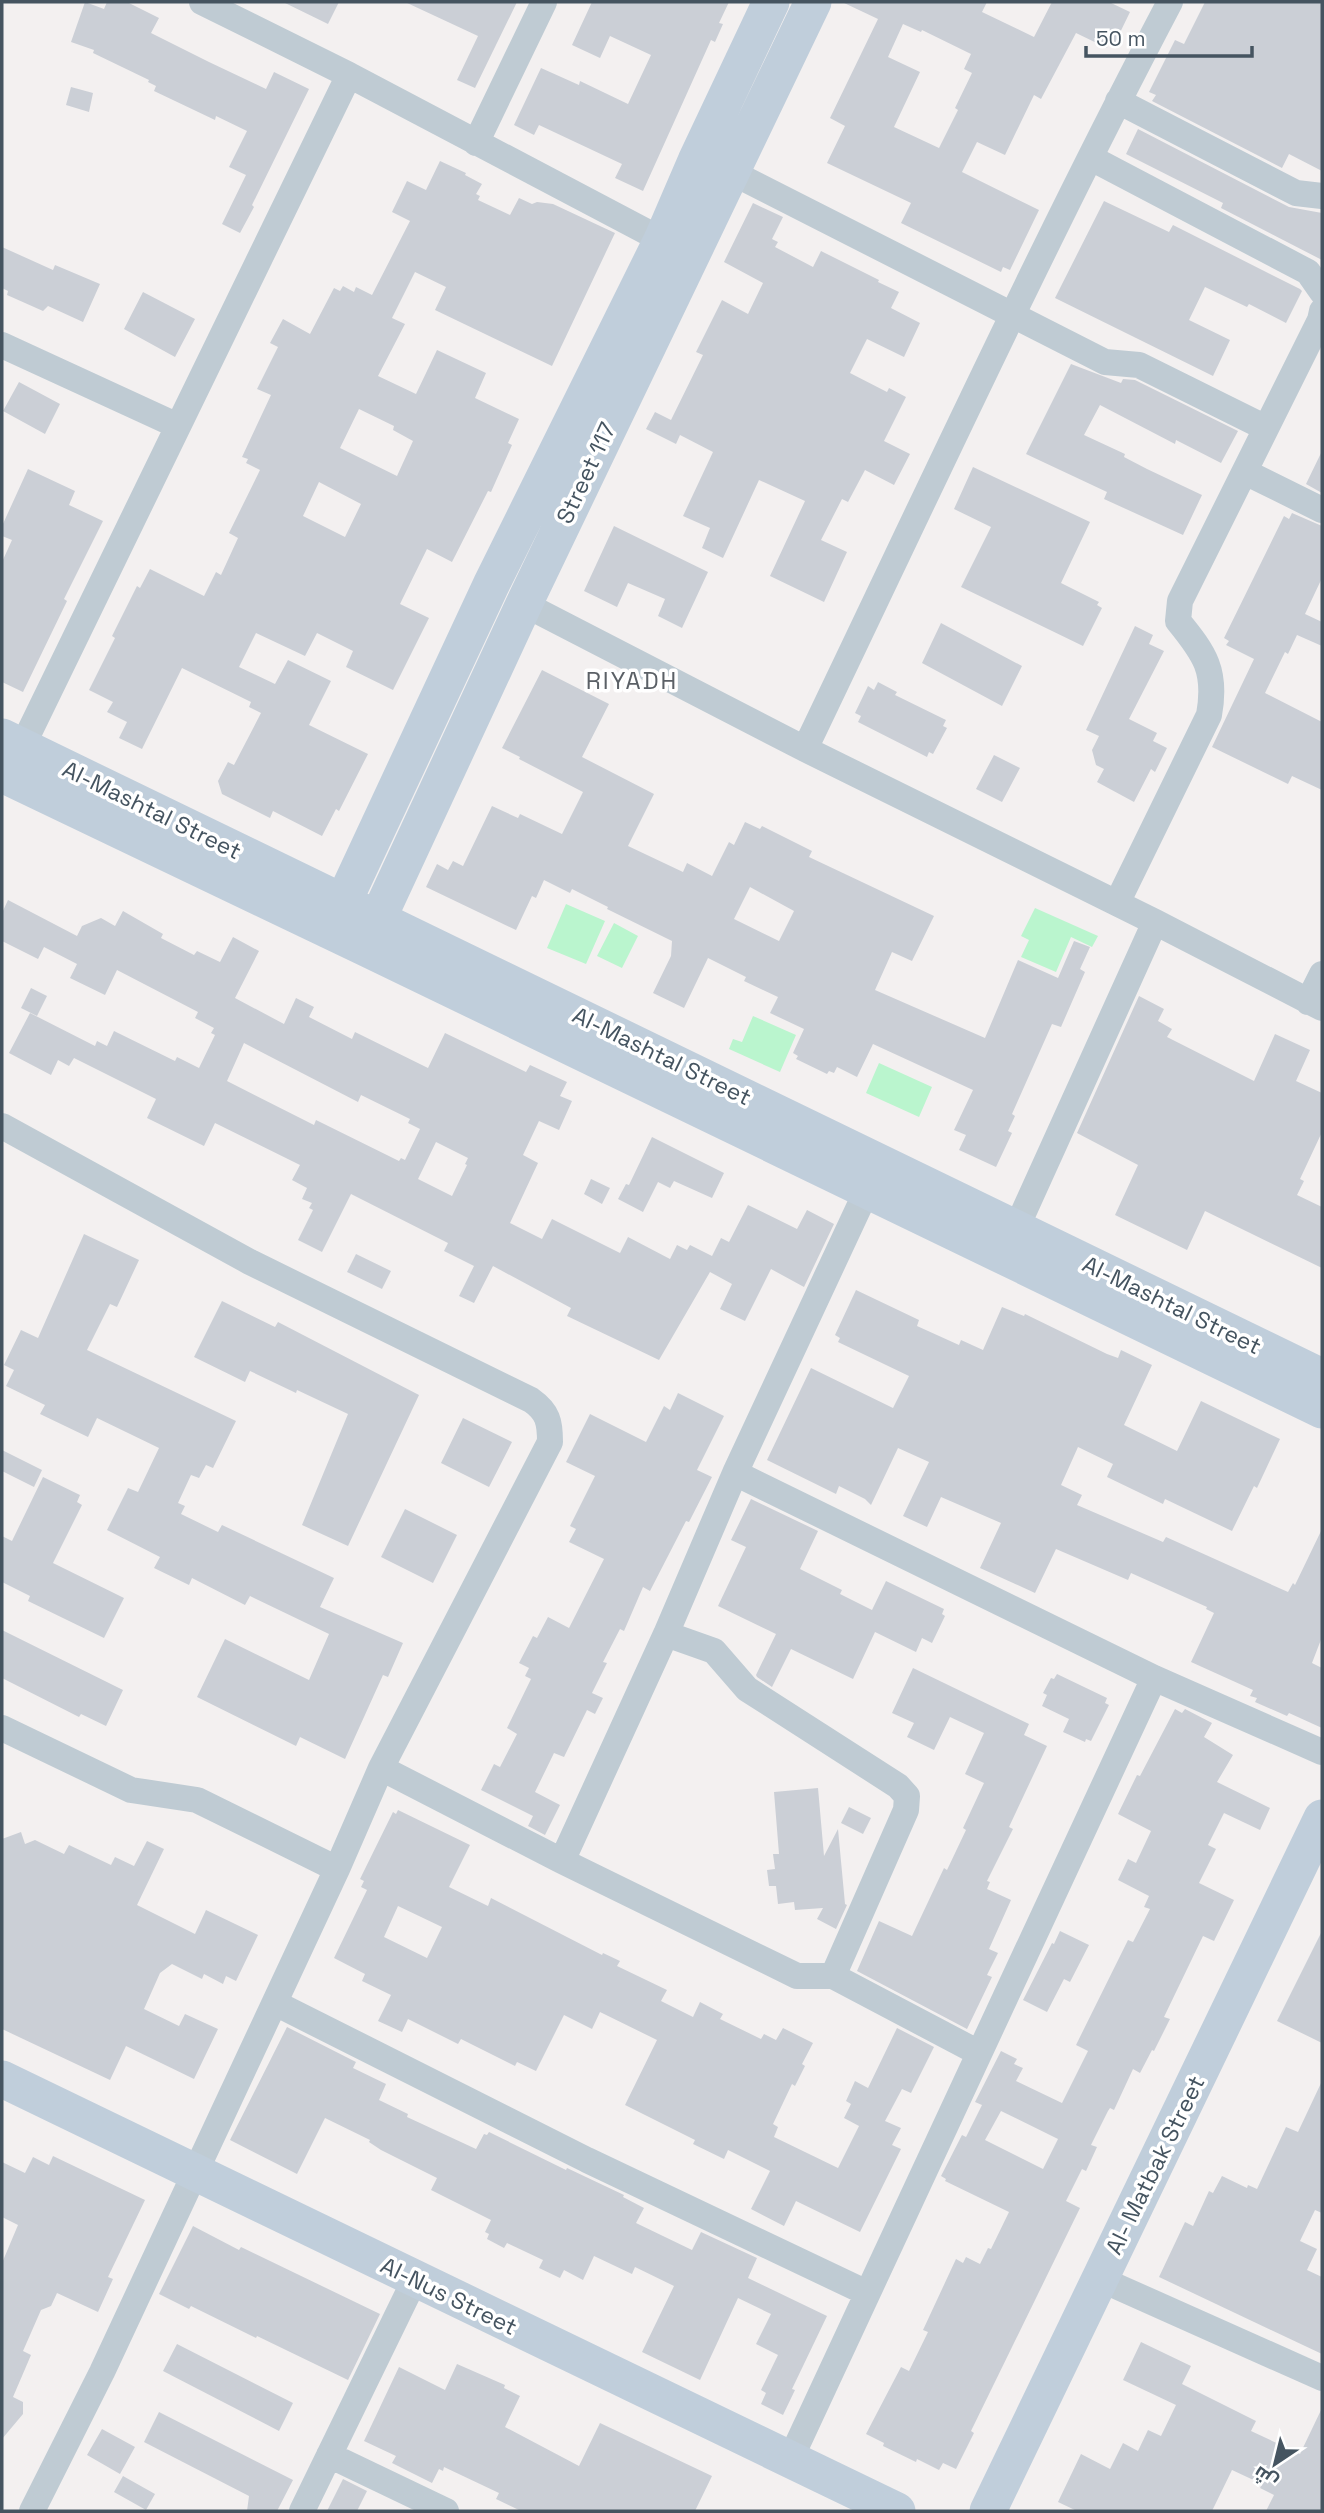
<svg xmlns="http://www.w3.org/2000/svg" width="1324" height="2513" font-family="'Space Grotesk',Cairo,sans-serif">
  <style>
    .green { fill: #baf5ce }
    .building { fill: #cbcfd6; fill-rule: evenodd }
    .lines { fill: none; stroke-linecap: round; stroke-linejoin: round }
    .street { stroke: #bfcbd3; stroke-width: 26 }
    .secondary { stroke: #c0cedb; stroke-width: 37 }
    .labels { text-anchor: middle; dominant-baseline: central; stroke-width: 7; stroke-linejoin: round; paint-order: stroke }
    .street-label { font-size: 23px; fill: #455460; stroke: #fff }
    .neighbourhood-label { font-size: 24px; letter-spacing: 2px; fill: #5b6066; stroke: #fff }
  </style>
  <rect width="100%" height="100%" fill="#f3f0f0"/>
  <path class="green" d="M566,904L605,921L586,964L547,948Z
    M1035,908L1098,936L1092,947L1071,937L1056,972L1021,957L1029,940L1021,936Z
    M614,923L638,936L622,968L597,956Z
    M753,1016L796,1035L780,1072L729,1049L733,1039L742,1042Z
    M879,1063L932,1087L919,1117L866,1093Z"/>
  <path class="building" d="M85,2L104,9L107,2H127L159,18L151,33L209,62L266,89L274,72L309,89L252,205L254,207L240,233L222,224L246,175L229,167L247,131L216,116L215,120L154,91L156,86L148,82L149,80L93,53L94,50L71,42Z
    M283,2H339L328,24Z
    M405,2H517L475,88L457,80L478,36Z
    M592,2H729L719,23L723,24L715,42L711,40L643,191L615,178L622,164L539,125L534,135L514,125L541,68L579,85L580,81L628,104L651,55L610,36L600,58L572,45Z
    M842,2H987L982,12L1034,37L1052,2H1109L1130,12L1113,47L1108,45L1107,48L1076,33L1041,99L1034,95L1005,155L977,142L962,172L1039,210L1010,270L1003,267L1001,272L901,223L911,203L827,163L845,126L830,118L878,19ZM903,24L921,32L922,30L971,54L964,69L972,73L955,108L958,110L939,148L894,127L920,72L888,57Z
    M1205,2H1322V171L1289,154L1282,168L1152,101L1156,95L1149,92L1175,40L1184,44Z
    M71,87L93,93L89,112L66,105Z
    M1138,129L1289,207L1322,213V260L1221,208L1223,203L1126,154Z
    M440,161L466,173L465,175L482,184L476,194L480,196L478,200L510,215L519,198L532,204L537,202L553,204L615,233L552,366L435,310L446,287L415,272L392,318L405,324L378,376L416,394L437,350L486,373L475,398L519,419L508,443L512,445L491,492L488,491L452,562L427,549L400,604L429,618L393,690L346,667L353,651L317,633L305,656L256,633L239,667L275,684L288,660L331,681L309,725L368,754L339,811L336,809L322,836L273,811L270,818L222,794L218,781L228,762L234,765L261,713L249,707L251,702L182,668L142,749L119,738L127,722L107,712L113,702L89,690L115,638L112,636L137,586L140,588L150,569L204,596L216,572L221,575L238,538L229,533L260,470L246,463L248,459L242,457L271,395L257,389L278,347L270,343L283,319L310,334L334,288L340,291L343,286L354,292L356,287L372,295L410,221L392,212L407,181L426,190ZM359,409L394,426L393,430L413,441L397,476L340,448ZM319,482L361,504L345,537L303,516Z
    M1104,201L1169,232L1173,225L1300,289L1302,291L1286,323L1249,304L1247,307L1205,287L1189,320L1230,340L1213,376L1055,298Z
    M753,203L783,217L772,239L778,242L775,247L813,267L821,251L879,280L878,282L899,292L891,308L920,323L904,357L867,339L850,373L887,392L889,388L906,397L884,441L910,454L894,485L865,470L848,502L842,499L821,540L847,552L824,602L770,576L805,501L759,480L723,558L702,548L710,528L683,516L713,452L680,435L676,444L646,429L655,412L671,420L703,355L696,352L722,300L748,314L763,283L724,262Z
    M2,247L53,270L55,265L100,284L83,322L48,306L43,311L7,295L8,291L2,288Z
    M143,292L195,319L175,357L124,329Z
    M1071,364L1121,383L1123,379L1135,380L1238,431L1221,463L1176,440L1175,444L1100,405L1084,435L1125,454L1124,457L1147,469L1202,495L1183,535L1104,499L1107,492L1026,454Z
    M19,382L60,404L45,434L3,411Z
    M1322,451V493L1306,484Z
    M973,467L1090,522L1061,583L1099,602L1097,605L1102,608L1083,646L961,587L991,527L954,509Z
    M28,469L75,491L69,505L103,521L64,599L67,601L23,692L2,682V562L12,540L2,536V526Z
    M1292,513L1322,526V578L1305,614L1322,622V646L1297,635L1288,654L1285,652L1265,693L1322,722V790L1292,776L1288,784L1212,747L1254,659L1226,645L1229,641L1224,638L1284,516L1289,519Z
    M614,526L708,572L682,628L658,616L665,599L628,583L617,607L584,591Z
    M941,623L1022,666L1002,706L922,663Z
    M1135,626L1153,635L1149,644L1164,651L1129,719L1157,733L1153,741L1167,748L1155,772L1151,769L1134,802L1097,782L1104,769L1096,765L1092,750L1099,736L1086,730Z
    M542,670L609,704L582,757L654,794L628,846L683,872L687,863L712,876L729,842L734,845L745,822L760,829L762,826L812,851L809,857L934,916L912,961L892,952L875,990L985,1038L1018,960L1058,978L1074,941L1090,947L1080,969L1085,972L1061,1027L1052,1024L1012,1114L1015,1116L1008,1131L1012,1133L996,1167L959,1150L966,1135L954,1130L973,1090L873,1044L857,1077L837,1067L834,1073L829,1071L827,1074L796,1059L798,1056L793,1053L804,1029L770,1013L778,997L744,981L746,977L708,958L684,1008L653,993L671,956L672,941L607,909L608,907L572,889L570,893L544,880L536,898L532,896L516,930L426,887L437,864L448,870L453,861L463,866L492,806L518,818L520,814L562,834L583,792L519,759L520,757L502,748ZM750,887L794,911L779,941L734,919Z
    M878,682L897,692L895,695L946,720L943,726L947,728L933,754L929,752L927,757L858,722L861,716L855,713L868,686L874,690Z
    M994,755L1020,768L1002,802L976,789Z
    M8,900L77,936L82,926L101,918L115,926L123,911L163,934L161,938L194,955L197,951L220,962L233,937L259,951L235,998L284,1024L296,998L314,1007L309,1017L352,1039L355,1032L428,1068L445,1033L526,1072L530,1065L567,1082L560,1096L572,1101L559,1130L539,1121L523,1155L538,1163L510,1223L542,1239L552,1219L620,1253L628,1237L670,1259L677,1245L687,1250L690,1245L712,1256L721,1238L729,1242L748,1205L797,1229L807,1210L834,1224L804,1287L771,1269L745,1321L720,1309L732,1284L710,1272L659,1360L567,1316L571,1308L493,1266L474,1303L459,1296L474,1266L444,1251L448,1243L351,1194L322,1252L298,1240L313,1210L309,1208L312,1203L302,1199L307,1188L292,1180L300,1165L215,1123L204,1146L147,1118L156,1099L74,1058L69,1066L58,1060L51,1075L9,1053L30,1013L95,1046L97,1041L107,1046L114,1031L175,1061L177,1057L199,1068L215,1035L211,1033L214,1028L195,1018L198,1012L117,970L105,995L70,978L77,964L44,947L38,959L2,941V913ZM244,1043L358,1102L361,1095L410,1119L408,1123L420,1129L405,1160L401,1158L399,1161L316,1120L314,1125L227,1081ZM436,1142L468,1158L465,1164L467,1165L452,1196L418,1179Z
    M31,988L47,996L37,1016L21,1008Z
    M1139,996L1164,1009L1158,1021L1172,1029L1167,1037L1254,1081L1275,1034L1310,1050L1296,1081L1322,1093V1132L1300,1179L1304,1181L1297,1195L1322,1207V1268L1205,1211L1187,1250L1115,1215L1138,1165L1077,1133Z
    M652,1137L724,1173L712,1198L674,1181L670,1188L658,1182L643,1212L618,1199L626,1184L629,1185Z
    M591,1179L610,1188L602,1204L584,1194Z
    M84,1234L139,1260L117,1307L110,1304L87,1350L236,1421L213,1468L206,1465L199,1478L191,1475L178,1503L185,1506L181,1514L218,1532L222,1525L334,1578L320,1607L403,1643L388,1677L383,1675L345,1759L300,1737L296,1746L197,1697L225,1639L309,1680L329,1634L250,1596L245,1605L192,1578L189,1585L154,1568L160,1557L107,1530L128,1488L138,1492L159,1448L97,1418L88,1437L40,1414L45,1405L6,1386L14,1370L4,1365L21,1330L38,1338Z
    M356,1254L391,1271L382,1289L347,1272Z
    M856,1290L919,1320L917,1326L959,1345L961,1340L983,1350L1002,1307L1024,1316L1025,1314L1107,1354L1118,1358L1121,1350L1152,1365L1124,1425L1177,1451L1201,1401L1280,1439L1257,1488L1254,1486L1232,1531L1165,1499L1163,1504L1107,1477L1113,1464L1078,1447L1061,1485L1082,1495L1077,1505L1163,1542L1166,1537L1288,1592L1293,1583L1295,1585L1322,1529V1637L1312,1663L1322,1668V1728L1289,1713L1287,1716L1255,1702L1257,1698L1250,1696L1253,1690L1191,1662L1214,1613L1206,1609L1207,1607L1131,1573L1128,1580L1056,1549L1035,1593L980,1568L1001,1523L941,1497L927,1527L903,1516L929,1462L898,1448L871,1505L865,1499L839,1486L836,1494L767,1460L811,1368L893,1408L909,1376L838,1342L840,1338L835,1335Z
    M222,1301L275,1327L278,1322L419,1395L348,1546L302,1525L348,1414L297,1390L296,1393L250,1371L245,1382L194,1357Z
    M678,1393L724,1416L697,1470L712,1477L689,1522L686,1521L650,1591L643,1587L624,1631L620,1629L603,1662L607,1663L592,1693L603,1698L595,1714L587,1710L564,1757L554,1753L535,1792L560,1805L545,1835L528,1826L533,1816L481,1790L494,1764L500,1767L517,1734L507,1728L531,1679L525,1676L529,1668L519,1663L533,1636L537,1638L548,1617L569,1628L604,1559L569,1542L576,1529L570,1526L595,1476L566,1462L590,1414L646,1442L664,1406L670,1410Z
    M463,1418L512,1442L489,1487L441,1463Z
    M2,1450L42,1470L34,1487L2,1471Z
    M43,1477L80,1495L77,1502L82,1505L53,1563L124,1598L104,1638L28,1601L30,1596L2,1582V1536L12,1541Z
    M751,1499L818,1531L800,1569L842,1590L840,1594L872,1610L886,1581L944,1609L942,1614L945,1616L932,1643L922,1638L916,1652L875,1632L853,1679L791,1649L772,1687L757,1677L756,1675L776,1634L718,1606L746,1547L731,1540Z
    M405,1509L457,1535L433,1583L381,1557Z
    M2,1630L123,1690L106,1726L81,1714L79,1717L2,1678Z
    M913,1668L1029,1724L1024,1735L1047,1746L1009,1827L1013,1829L987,1881L990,1882L987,1889L1011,1900L989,1949L998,1953L987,1975L992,1977L967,2029L857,1971L879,1921L912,1936L944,1868L947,1870L966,1830L963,1828L984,1783L965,1774L984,1733L950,1717L934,1750L907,1737L914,1723L892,1713Z
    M1057,1674L1107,1698L1105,1703L1109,1705L1091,1741L1086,1739L1085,1742L1063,1732L1069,1719L1042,1706L1047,1695L1043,1693L1051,1678L1054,1679Z
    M1175,1709L1182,1713L1185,1709L1212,1723L1204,1737L1233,1755L1217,1782L1270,1808L1260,1830L1224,1813L1208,1845L1216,1849L1199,1883L1234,1900L1214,1941L1203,1936L1164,2017L1170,2019L1154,2051L1152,2050L1140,2073L1133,2069L1114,2110L1110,2108L1108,2111L1091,2145L1097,2147L1086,2171L1082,2169L1066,2201L1080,2208L971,2431L974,2433L956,2469L943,2463L939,2470L917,2459L916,2462L883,2446L884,2443L866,2434L901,2367L909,2371L928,2332L923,2330L956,2259L963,2263L966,2257L980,2264L988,2248L991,2249L1009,2212L945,2181L946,2179L941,2176L962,2135L966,2137L982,2105L975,2102L1001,2051L1017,2059L1014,2064L1023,2068L1016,2081L1062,2103L1088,2051L1076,2045L1128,1940L1133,1942L1150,1909L1144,1907L1149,1896L1118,1880L1128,1859L1136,1863L1151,1831L1118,1814L1137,1775L1140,1776ZM1001,2111L1058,2139L1043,2169L985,2140Z
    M818,1788L824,1856L838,1829L845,1904L847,1905L836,1929L817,1919L823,1908L795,1910L794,1902L778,1904L776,1886H769L767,1870L775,1869L773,1854H779L774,1792Z
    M849,1807L871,1818L863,1834L841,1823Z
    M398,1810L470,1845L449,1887L488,1906L491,1898L602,1955L603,1953L620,1961L617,1966L667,1990L661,2001L693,2017L700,2002L723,2014L720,2019L761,2039L764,2034L776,2040L783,2028L813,2043L802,2064L805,2066L795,2086L792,2084L773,2124L778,2127L774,2137L838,2168L859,2126L844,2118L851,2104L846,2101L855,2081L868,2088L897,2028L934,2047L911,2093L902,2089L885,2121L901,2128L892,2145L901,2149L860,2232L796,2201L784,2226L751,2209L770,2171L728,2150L724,2159L693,2144L695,2140L625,2105L657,2040L600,2012L592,2029L564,2015L536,2071L517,2062L515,2066L461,2039L458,2044L408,2019L402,2032L378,2021L391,1995L362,1981L365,1974L334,1958L367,1890L361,1887L364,1881L360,1879L393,1812L396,1814ZM398,1906L442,1927L427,1958L384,1937Z
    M21,1832L25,1844L35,1840L64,1854L69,1845L111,1865L115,1857L134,1866L147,1841L164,1849L137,1905L195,1934L206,1910L258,1935L236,1981L226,1976L223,1984L204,1974L202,1979L172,1964L160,1973L144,2009L179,2026L185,2014L218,2029L194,2079L126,2046L110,2080L2,2029V1839Z
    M1060,1931L1089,1945L1070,1982L1064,1979L1047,2012L1023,2000L1052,1943L1054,1944Z
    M1322,1931V2043L1277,2021Z
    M287,2027L356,2062L353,2068L386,2084L379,2100L408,2114L407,2117L476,2149L484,2134L487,2135L489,2132L566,2170L567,2168L624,2195L623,2197L644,2208L636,2223L692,2250L701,2232L757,2258L748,2278L827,2316L792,2389L795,2390L783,2415L761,2404L766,2393L761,2390L778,2355L756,2344L771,2314L738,2298L700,2380L642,2352L674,2286L635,2267L632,2274L594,2256L583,2280L564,2270L560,2278L539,2268L543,2260L507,2243L504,2248L487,2239L489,2234L485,2232L491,2220L431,2190L437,2178L381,2150L369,2142L370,2140L325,2118L297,2174L230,2140Z
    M1322,2081V2213L1315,2210L1300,2241L1317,2249L1307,2270L1322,2277V2354L1159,2277L1185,2222L1193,2226L1209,2191L1213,2193L1222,2176L1247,2188L1248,2185L1257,2189L1286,2127L1298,2132Z
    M53,2156L145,2200L108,2277L113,2279L98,2312L57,2293L51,2306L41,2310L23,2351L31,2355L13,2397L23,2402V2414L2,2439V2263L18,2225L2,2217V2162L25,2173L33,2157L49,2165Z
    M193,2226L239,2250L241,2247L380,2314L348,2380L257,2336L256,2338L191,2306L189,2309L159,2294Z
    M1141,2342L1191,2366L1182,2384L1256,2421L1251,2431L1300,2454L1322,2408V2511H1266L1274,2495L1260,2488L1262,2484L1232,2470L1212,2511H1077L1058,2502L1081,2454L1110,2469L1123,2443L1138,2451L1148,2430L1161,2436L1176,2405L1123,2380Z
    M177,2344L293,2403L279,2431L163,2371Z
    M457,2364L505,2385L504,2388L520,2396L505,2427L579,2466L600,2423L712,2476L695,2511H521L496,2499L499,2493L444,2467L443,2471L439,2469L432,2483L392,2463L396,2456L364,2441L399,2367L445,2390Z
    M159,2412L293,2480L277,2511H247L249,2496L144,2442Z
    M102,2429L135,2447L120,2474L87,2455Z
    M123,2476L155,2494L146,2510L114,2492Z
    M343,2479L367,2491L357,2511H327Z"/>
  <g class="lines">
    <path class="street" d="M202,2L349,75L662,240
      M1118,101L1296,193L1322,196
      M476,143L544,2
      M1091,158L1308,272L1322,292
      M731,172L1105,362L1139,365L1266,428
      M2,345L178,426
      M1245,472L1322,510
      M524,604L805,749L1155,922L1322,1008
      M22,747L349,75
      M805,749C925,499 1041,247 1170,2
      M1117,903L1209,715C1217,671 1205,654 1178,621L1180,601L1320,320L1322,311
      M1308,1002L1322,974
      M2,1126L250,1262L531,1400C548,1412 550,1422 550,1442L381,1768L337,1869L102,2372L32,2511
      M1016,1229L1155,922
      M735,1473L1154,1678L1322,1752
      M666,1634L714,1651L747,1689L898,1786L907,1796L906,1810L833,1976
      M2,1728L131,1790L197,1800L337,1869
      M381,1768L562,1861L797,1976H833L979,2053
      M562,1861L666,1634L735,1473L867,1190
      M275,2003L587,2160L867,2293
      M1100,2279L1322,2378
      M329,2455L446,2511
      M790,2460L1154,1678
      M302,2511L415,2279"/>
    <path class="secondary" d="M2,737L1322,1377
      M2,774L364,947L1322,1410
      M333,924L491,585L662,240L696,161L771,2
      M368,940L524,604L813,2
      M2,2079L897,2511
      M988,2511L1322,1818"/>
  </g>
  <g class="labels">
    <g class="street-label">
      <text transform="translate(586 473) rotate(-65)">Street 117</text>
      <text transform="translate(152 810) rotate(26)">Al-Mashtal Street</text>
      <text transform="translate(662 1056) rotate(26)">Al-Mashtal Street</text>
      <text transform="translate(1172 1305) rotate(26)">Al-Mashtal Street</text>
      <text transform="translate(1155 2165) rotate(-64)">Al- Matbak Street</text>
      <text transform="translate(449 2296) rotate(26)">Al-Nus Street</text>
    </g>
    <g class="neighbourhood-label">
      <text x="632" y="680">RIYADH</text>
    </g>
  </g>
  <rect width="1324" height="2513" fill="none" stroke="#455460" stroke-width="7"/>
  <g transform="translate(1275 2464) rotate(215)" stroke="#ffffff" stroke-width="5" paint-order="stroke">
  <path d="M0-5L12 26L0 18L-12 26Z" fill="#455460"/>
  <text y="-10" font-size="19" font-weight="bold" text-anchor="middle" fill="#455460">ش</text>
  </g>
  <path d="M1086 46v10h166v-10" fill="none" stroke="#455460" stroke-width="3.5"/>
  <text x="1096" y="46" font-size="21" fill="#455460" stroke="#ffffff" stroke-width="5" paint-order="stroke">50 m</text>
</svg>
